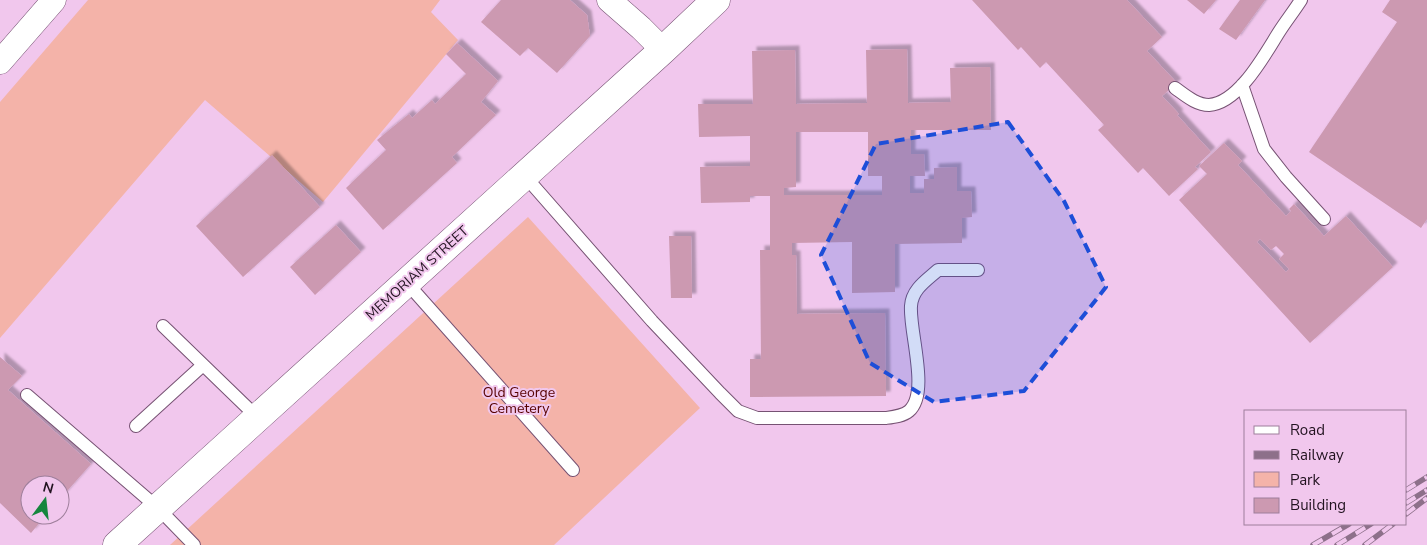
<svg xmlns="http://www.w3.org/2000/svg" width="1427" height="545" font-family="'Nunito Sans',sans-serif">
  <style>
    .green { fill: #f4b3a9 }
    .building { fill: #cc99b1; fill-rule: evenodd; filter: url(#shadow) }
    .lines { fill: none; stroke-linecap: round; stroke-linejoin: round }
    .lane-casing { stroke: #765273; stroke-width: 14 }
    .street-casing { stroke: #765273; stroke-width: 25 }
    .secondary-casing { stroke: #765273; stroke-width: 29 }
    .lane { stroke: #fff; stroke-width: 12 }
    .street { stroke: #fff; stroke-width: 24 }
    .secondary { stroke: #fff; stroke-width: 28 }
    .rail-casing { stroke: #8d708a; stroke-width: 5.5 }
    .rail { stroke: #f1c7ed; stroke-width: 4; stroke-dasharray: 11; stroke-linecap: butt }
    .marked { fill: #1d4ed8; fill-opacity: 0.2; stroke: #1d4ed8; stroke-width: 4; stroke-dasharray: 10 6; stroke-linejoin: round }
    .labels { text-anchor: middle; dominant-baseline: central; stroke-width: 4; stroke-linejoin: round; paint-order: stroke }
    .street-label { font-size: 14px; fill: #221320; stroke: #f1c7ed }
    .park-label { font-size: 14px; fill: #560201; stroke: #f1c7ed }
  </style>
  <defs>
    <filter id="shadow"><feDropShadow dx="4.5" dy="-4.5" stdDeviation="1" flood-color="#0004"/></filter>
  </defs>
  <rect width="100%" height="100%" fill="#f1c7ed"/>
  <path class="green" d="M88,0H440L431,12L458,40L323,202L205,100L0,338V102Z
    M528,217L700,408L554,545H170Z"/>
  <path class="building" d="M501,0H570L587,15L590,36L557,73L528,48L520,56L481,22Z
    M972,0H1127L1162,37L1147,51L1177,83L1162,96L1179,114L1177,115L1211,152L1195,167L1198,169L1169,196L1143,168L1138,173L1098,130L1104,125L1046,62L1040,68L1021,47L1018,50Z
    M1187,0H1216L1204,14Z
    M1240,0H1265L1236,40L1219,29Z
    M1390,0H1427V219L1421,228L1309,152L1397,22L1382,12Z
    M457,43L498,81L481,102L496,115L452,157L457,163L383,230L346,188L386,150L377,140L409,114L412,118L432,100L435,104L466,74L446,54Z
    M907,49L908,103L951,102L950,68L990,67L991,130H911V154H924L925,176H910V193H924V179H934V168L957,167V191H971L972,217L962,218V243L895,244V292L852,293V242L792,243V255H796L797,314L885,313L886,396L750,397V359H761L760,250H770V196H750V202L701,203L700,167L750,166V136L699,137L698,104H753L752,51L795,50L796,104L867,103L866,50ZM796,132H868V176H882V195H784V188L796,187Z
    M1224,143L1242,161L1238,165L1286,216L1291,211L1289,209L1294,204L1324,236L1346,216L1393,267L1310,343L1179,200L1207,174L1199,166ZM1260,239L1271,250L1276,246L1284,254L1279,259L1289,269L1286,272L1257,242Z
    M272,155L320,207L243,277L196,226Z
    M336,225L361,252L315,295L290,267Z
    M669,236H691L692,298H671Z
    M0,357L22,376L8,390L91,464L60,499V485H30V515H46L31,533L0,503Z"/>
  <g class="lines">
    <defs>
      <path id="lane" d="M1242,85L1264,149L1286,177L1324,219
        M1175,88C1185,95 1196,105 1209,105C1239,103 1265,54 1279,32C1286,21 1294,11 1301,0
        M524,175L652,321L720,393L738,411L757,418H886C894,417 903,416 909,411C930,393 909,331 911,306C912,289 927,280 938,270H978
        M407,283L573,470
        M163,326L258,418
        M27,395L158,508L194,545
        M136,426L203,365"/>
      <path id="street" d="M609,0L641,28L663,50
        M0,62L54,0"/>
      <path id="secondary" d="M117,545L663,50L716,0"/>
    </defs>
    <use href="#lane" class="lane-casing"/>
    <use href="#street" class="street-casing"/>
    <use href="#secondary" class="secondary-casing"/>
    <use href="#lane" class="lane"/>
    <use href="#street" class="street"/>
    <use href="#secondary" class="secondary"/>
    <defs>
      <path id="rail" d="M1406,490L1427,477
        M1406,503L1427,490
        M1406,514L1427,498
        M1313,545L1349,524
        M1337,545L1371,524
        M1365,545L1393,524"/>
    </defs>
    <use href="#rail" class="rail-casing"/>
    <use href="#rail" class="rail"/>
  </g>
  <path class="marked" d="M1008,122L1064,201L1106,287L1024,391L934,402L870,363L821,255L876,144Z"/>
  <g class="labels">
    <g class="street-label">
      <text transform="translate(417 273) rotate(-42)">MEMORIAM STREET</text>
    </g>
    <g class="park-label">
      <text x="519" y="392">Old George<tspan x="519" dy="16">Cemetery</tspan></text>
    </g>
  </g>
  <rect x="1244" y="410" width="162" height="115" fill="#f1c7ed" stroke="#9e7f9b"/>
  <rect x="1254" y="426" width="25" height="8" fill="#ffffff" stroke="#9e7f9b"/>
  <text x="1290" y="435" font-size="15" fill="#221320">Road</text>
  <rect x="1254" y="451" width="25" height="8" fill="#8d708a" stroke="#9e7f9b"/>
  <text x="1290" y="460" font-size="15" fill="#221320">Railway</text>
  <rect x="1254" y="472" width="25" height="15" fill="#f4b3a9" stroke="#9e7f9b"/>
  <text x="1290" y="485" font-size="15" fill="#221320">Park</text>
  <rect x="1254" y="498" width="25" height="15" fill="#cc99b1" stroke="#9e7f9b"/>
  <text x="1290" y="510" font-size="15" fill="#221320">Building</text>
  <g transform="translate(45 500) rotate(15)"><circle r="24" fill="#f1c7ed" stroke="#9e7f9b"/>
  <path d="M0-4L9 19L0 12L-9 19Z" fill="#16863e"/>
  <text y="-8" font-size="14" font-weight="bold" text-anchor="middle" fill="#221320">N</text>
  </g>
</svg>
